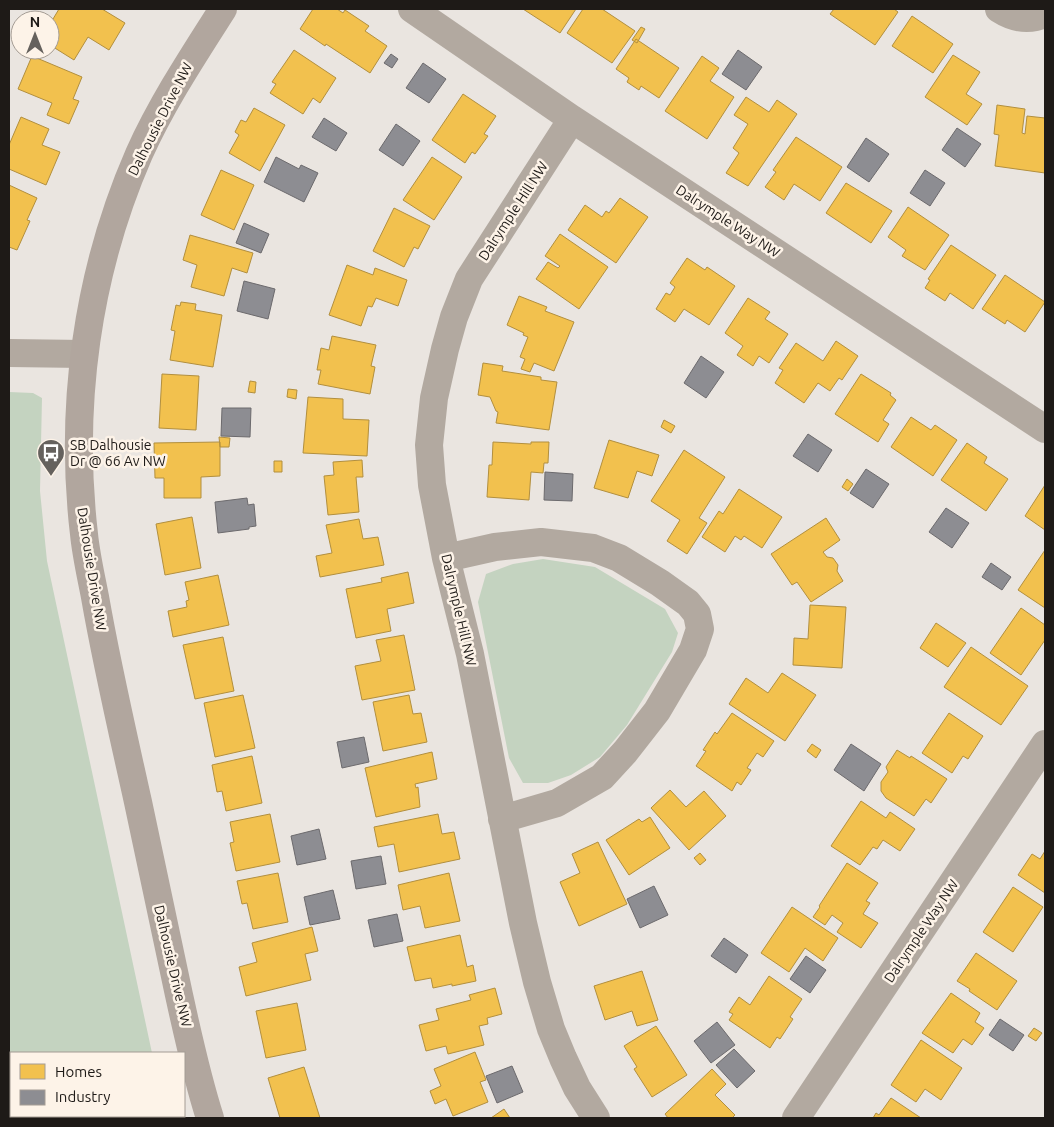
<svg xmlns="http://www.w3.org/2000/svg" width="1054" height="1127" font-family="Ubuntu,sans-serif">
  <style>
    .green { fill: #c4d3c0 }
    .homes { fill: #f2c14e; stroke: #b28f3e }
    .industry { fill: #8d8d92; stroke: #6c6a6d }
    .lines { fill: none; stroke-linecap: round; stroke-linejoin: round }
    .street { stroke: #b2a9a0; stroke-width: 28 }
    .secondary { stroke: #b1a69e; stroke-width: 28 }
    .labels { text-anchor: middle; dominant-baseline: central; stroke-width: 5; stroke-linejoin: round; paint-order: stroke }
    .street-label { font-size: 14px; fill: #1e1a17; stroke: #fdf3e8 }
    .poi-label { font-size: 14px; fill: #1e1a17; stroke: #fdf3e8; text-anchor: start }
  </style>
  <rect width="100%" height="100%" fill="#eae5e0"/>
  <path class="green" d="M9,392L33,393L42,398L40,491L47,561L152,1053H11V1090H9Z
    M543,559L595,567L665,609L678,633L672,652L627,725L600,757L571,775L548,783H523L509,758L478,602L486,574L513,564Z"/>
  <path class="homes" d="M59,9H102L125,23L109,50L88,37L74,60L50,45V24Z
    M313,9H337L343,13L345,10L369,26L365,31L387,46L370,73L326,44L325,46L300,29Z
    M523,9H576L560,33Z
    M583,9H602L635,31L612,63L567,33Z
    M834,9H894L898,12L875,45L830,14Z
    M912,16L953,44L933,73L892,46Z
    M641,27L645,29L637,43L632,40Z
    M636,39L679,68L659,98L641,86L639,90L627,82L629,78L616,69Z
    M294,50L336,78L320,103L313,98L303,114L270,93L276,84L272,82Z
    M953,55L980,72L966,94L982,104L967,125L925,97Z
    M32,56L82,77L73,99L79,101L69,124L47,115L52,103L18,89Z
    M702,56L719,68L710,81L734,97L707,139L665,111Z
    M463,94L496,116L484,134L488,136L475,154L472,152L465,163L432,140Z
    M746,97L769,112L777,100L797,114L748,186L726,173L739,153L733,148L748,124L734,115Z
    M997,105L1025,109L1022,133L1025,134L1027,116L1045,118V173L995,166L999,135L994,134Z
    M254,108L285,125L260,171L229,153L239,135L235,132L241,120L246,122Z
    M21,117L49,129L42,145L60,152L46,185L9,169V145Z
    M796,137L842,167L820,201L794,184L784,200L765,187L776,172L773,170Z
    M432,157L462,177L434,220L403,200Z
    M221,170L254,185L234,230L201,215Z
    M846,183L892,211L871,243L826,213Z
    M9,185L37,198L27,220L30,221L17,250L9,247Z
    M620,198L648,217L616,263L568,230L585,205L602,217L606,211L609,213Z
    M908,207L949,235L925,270L902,256L906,250L888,237Z
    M394,208L430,226L418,249L414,247L404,267L373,251Z
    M560,234L608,267L579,309L536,279L548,262L558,268L560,266L545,256Z
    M190,235L253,253L247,273L232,268L224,296L191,287L197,265L183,260Z
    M951,245L996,275L973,309L950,293L945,301L925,288L930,280L928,279Z
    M687,258L705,270L707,267L735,286L709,325L684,309L675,322L656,309L666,293L670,295L675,287L670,283Z
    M347,265L373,275L375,268L407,280L398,306L376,298L372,307L368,306L361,326L329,315Z
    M1005,275L1045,302L1025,332L1007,320L1005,324L982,309Z
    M519,296L547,307L545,311L574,322L554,371L534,363L530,372L521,369L525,359L520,357L528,337L523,335L524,333L507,325Z
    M748,298L770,312L765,319L788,334L769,363L759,356L753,366L737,355L743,346L725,333Z
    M181,302L196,304L195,310L222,315L213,367L170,360L175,331L171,330L176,305L180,306Z
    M332,336L376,345L371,366L375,367L370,394L318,384L321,370H317L321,348L329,350Z
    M836,341L858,356L842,380L839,378L830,391L818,383L804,403L775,383L783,370L779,368L796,343L823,361Z
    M483,363L503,366L502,371L541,377V380L557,382L549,430L496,423L498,412L496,411L490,397L478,395Z
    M162,374L199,376L196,430L159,428Z
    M861,374L891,393L890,395L896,400L883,420L889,424L878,442L835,414Z
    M250,381L256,382L255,393L248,392Z
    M288,389L297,390L296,399L287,397Z
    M308,397L343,399V419L369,420L367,456L303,453Z
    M911,417L931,430L935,425L957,440L933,476L891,447Z
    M664,420L675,426L671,433L661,427Z
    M219,437L230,438L229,447H220Z
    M609,440L659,455L652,476L637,471L628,498L594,488Z
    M220,442V476L201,477V498H164V478H155L154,443Z
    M493,442L531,444V442H549L548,463H544L543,473L531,472L529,500L487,497L489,465H492Z
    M967,443L987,457L984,463L1008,479L986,511L941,480Z
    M684,450L725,477L699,518L707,523L687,554L667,541L680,520L651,501Z
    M362,460L363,477H356L359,512L328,515L324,476L334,475L333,462Z
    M274,461H282V472H274Z
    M847,479L853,484L848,491L842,487Z
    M1045,485V530L1025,516Z
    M739,489L782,517L762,548L744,536L741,540L735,536L725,552L702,537L719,511L723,514Z
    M192,517L201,568L165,575L156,524Z
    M826,518L840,540L823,552L827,557L833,558L838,565L837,571L843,581L811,602L797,582L792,585L771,554Z
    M359,519L363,539L378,537L384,565L320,577L316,556L332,553L326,525Z
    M1045,550V608L1018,590Z
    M408,572L414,603L387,609L391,631L356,638L346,589L382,582L381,578Z
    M218,575L229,625L173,637L168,611L187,607L186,601L189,600L185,582Z
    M810,605L846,607L842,668L793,665L794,638L808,639Z
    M1021,608L1045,625V640L1021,675L990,653Z
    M936,623L966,643L948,667L920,648Z
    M404,635L415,690L362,700L355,666L381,661L376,640Z
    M223,637L234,691L195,699L183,645Z
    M971,647L1028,686L1001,725L944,687Z
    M782,673L816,695L785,741L729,704L746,678L768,693Z
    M243,695L255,748L215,757L204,703Z
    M409,695L413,714L421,713L427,742L383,751L373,702Z
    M732,713L774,741L763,757L757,753L747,768L751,770L741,785L737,782L732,791L696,766L706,751L703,750L715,732L717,734Z
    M949,713L983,736L968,759L963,756L952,773L922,753Z
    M812,744L821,750L816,758L807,751Z
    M897,750L910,758L911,756L947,779L931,803L926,799L914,816L886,798L881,791V782L888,772L886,767Z
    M432,752L437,779L415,784L416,788L418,787L420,807L376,817L365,768Z
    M252,756L262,803L226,811L222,791L217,792L212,765Z
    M670,790L686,807L704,791L726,816L689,850L651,808Z
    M861,801L886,818L890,812L915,829L900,851L883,840L877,849L873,847L860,865L831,846Z
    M270,814L280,862L236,871L230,843L234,842L230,822Z
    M438,814L442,834L454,832L460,859L399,872L394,844L378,847L374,827Z
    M650,817L670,848L629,875L606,840L639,819L642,822Z
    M598,842L627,904L579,926L560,882L580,873L572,854Z
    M1045,851V893L1018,875L1032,854L1040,859Z
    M700,853L706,860L700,865L694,858Z
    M847,863L878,883L866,901L870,903L863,914L878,923L861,948L837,932L843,923L832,915L825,925L813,917L820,907L819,906Z
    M278,873L288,922L253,929L247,903L242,904L237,881Z
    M449,873L460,921L425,928L420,906L403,910L398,885Z
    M1013,887L1043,907L1013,952L983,932Z
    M792,907L838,938L823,961L805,948L789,972L761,953Z
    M312,927L318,951L305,954L311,980L246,996L239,967L257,962L252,943Z
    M460,935L467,967L473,965L476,981L452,986V984L433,988L431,978L415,981L407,947Z
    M976,953L1017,981L997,1010L969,991L970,989L957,981Z
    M642,971L658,1020L637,1026L632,1011L605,1020L594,986Z
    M769,976L802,999L790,1017L793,1019L780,1039L777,1037L770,1048L729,1020L733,1014L729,1012L739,997L750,1005Z
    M495,988L502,1014L487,1018L488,1024L479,1026L484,1045L448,1054L446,1046L426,1051L419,1025L439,1020L436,1009L471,1000L469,995Z
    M951,993L980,1013L975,1022L984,1028L972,1045L963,1039L953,1053L922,1033Z
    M297,1003L306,1050L266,1058L256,1011Z
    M656,1026L687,1075L652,1097L634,1069L637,1067L624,1046Z
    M1034,1028L1042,1033L1036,1041L1028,1036Z
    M921,1040L962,1068L941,1100L925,1089L916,1102L891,1085Z
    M475,1052L486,1080L480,1082L488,1102L453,1116L446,1099L435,1104L430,1091L441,1086L434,1069Z
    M304,1067L320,1118H280L268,1078Z
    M712,1069L726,1084L715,1095L735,1115L732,1118H668L665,1114Z
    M891,1098L921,1118H873L876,1113L879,1115Z
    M504,1109L510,1118H491Z"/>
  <path class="industry" d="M738,50L762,67L746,90L722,74Z
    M391,54L398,59L392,68L384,63Z
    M423,63L446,79L429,103L406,88Z
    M324,118L347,133L336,151L312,137Z
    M396,124L420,141L403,166L379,150Z
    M957,128L981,144L965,167L942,150Z
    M866,138L889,154L869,182L847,167Z
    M276,157L299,169L301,165L318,173L304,202L264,182Z
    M925,170L945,183L930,206L910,193Z
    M244,223L269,234L261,253L236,243Z
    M244,281L275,289L268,319L237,311Z
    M701,356L724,372L706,398L684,383Z
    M222,408H251L250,437L221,436Z
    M808,434L832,450L818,472L793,456Z
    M866,469L889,484L873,508L850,493Z
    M545,472L573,474L572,501L544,500Z
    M247,498L248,505L254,504L256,526L249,527V529L218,533L215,502Z
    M946,508L969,523L952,548L929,532Z
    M991,563L1011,577L1002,590L982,577Z
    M364,737L369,762L342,768L337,742Z
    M851,744L881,764L864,791L834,770Z
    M319,829L326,859L297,865L291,836Z
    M381,856L386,884L356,889L351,861Z
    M654,886L668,915L640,928L627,899Z
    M333,890L340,919L310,925L304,897Z
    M397,914L403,941L374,947L368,920Z
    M724,938L748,955L736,973L711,956Z
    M806,956L826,970L810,993L790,979Z
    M1000,1019L1024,1035L1013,1051L989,1035Z
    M717,1022L735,1045L711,1063L694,1041Z
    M734,1049L755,1071L737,1088L716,1065Z
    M512,1066L523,1092L497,1103L486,1076Z"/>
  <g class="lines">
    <path class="street" d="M412,9L572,119L1045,429
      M999,9C1013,18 1029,21 1045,14
      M572,119L469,279L454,317L445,349L434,398L429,445L432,485L446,558L470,654L523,923L537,982L551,1029L563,1058L577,1088L596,1118
      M9,353L84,354
      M446,558L495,547L541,542L593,548L619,558L660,583L688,603L697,614L700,629L693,650L657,711L625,752L602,777L557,803L502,819
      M796,1118L1045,744"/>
    <path class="secondary" d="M210,1118C197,1078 188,1036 179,995C165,930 151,866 138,802C123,734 107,666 95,597C91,576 86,555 84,534C69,406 87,273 139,154C162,103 193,56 223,9"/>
  </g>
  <defs>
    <symbol id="bus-pin" viewBox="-11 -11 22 30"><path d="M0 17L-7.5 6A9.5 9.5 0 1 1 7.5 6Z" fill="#65615d" stroke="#fdf3e8"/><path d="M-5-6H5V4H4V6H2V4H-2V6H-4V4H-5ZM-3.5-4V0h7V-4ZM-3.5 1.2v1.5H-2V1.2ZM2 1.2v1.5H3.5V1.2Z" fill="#fff"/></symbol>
  </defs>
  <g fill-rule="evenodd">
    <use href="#bus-pin" x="35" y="437" width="32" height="43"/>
  </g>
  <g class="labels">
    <g class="street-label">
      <text transform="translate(160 119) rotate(-63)">Dalhousie Drive NW</text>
      <text transform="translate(513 211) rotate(-57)">Dalrymple Hill NW</text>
      <text transform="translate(728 221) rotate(33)">Dalrymple Way NW</text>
      <text transform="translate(92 569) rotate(81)">Dalhousie Drive NW</text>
      <text transform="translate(459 610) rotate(77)">Dalrymple Hill NW</text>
      <text transform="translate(921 931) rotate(-56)">Dalrymple Way NW</text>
      <text transform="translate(173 966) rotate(77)">Dalhousie Drive NW</text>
    </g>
    <g class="poi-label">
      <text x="70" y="445">SB Dalhousie<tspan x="70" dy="16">Dr @ 66 Av NW</tspan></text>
    </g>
  </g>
  <rect width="1054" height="1127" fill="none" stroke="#1e1a17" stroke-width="20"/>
  <rect x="10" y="1052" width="175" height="65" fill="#fdf3e8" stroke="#a49c94"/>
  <rect x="20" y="1064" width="25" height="15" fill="#f2c14e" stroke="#a49c94"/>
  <text x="55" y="1077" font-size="15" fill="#1e1a17">Homes</text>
  <rect x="20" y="1090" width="25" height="15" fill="#8d8d92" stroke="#a49c94"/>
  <text x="55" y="1102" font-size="15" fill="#1e1a17">Industry</text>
  <g transform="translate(35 35)"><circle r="24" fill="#fdf3e8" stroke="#a49c94"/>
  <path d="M0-4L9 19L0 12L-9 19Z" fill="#65615d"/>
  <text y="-8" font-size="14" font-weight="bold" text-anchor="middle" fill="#1e1a17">N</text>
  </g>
</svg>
